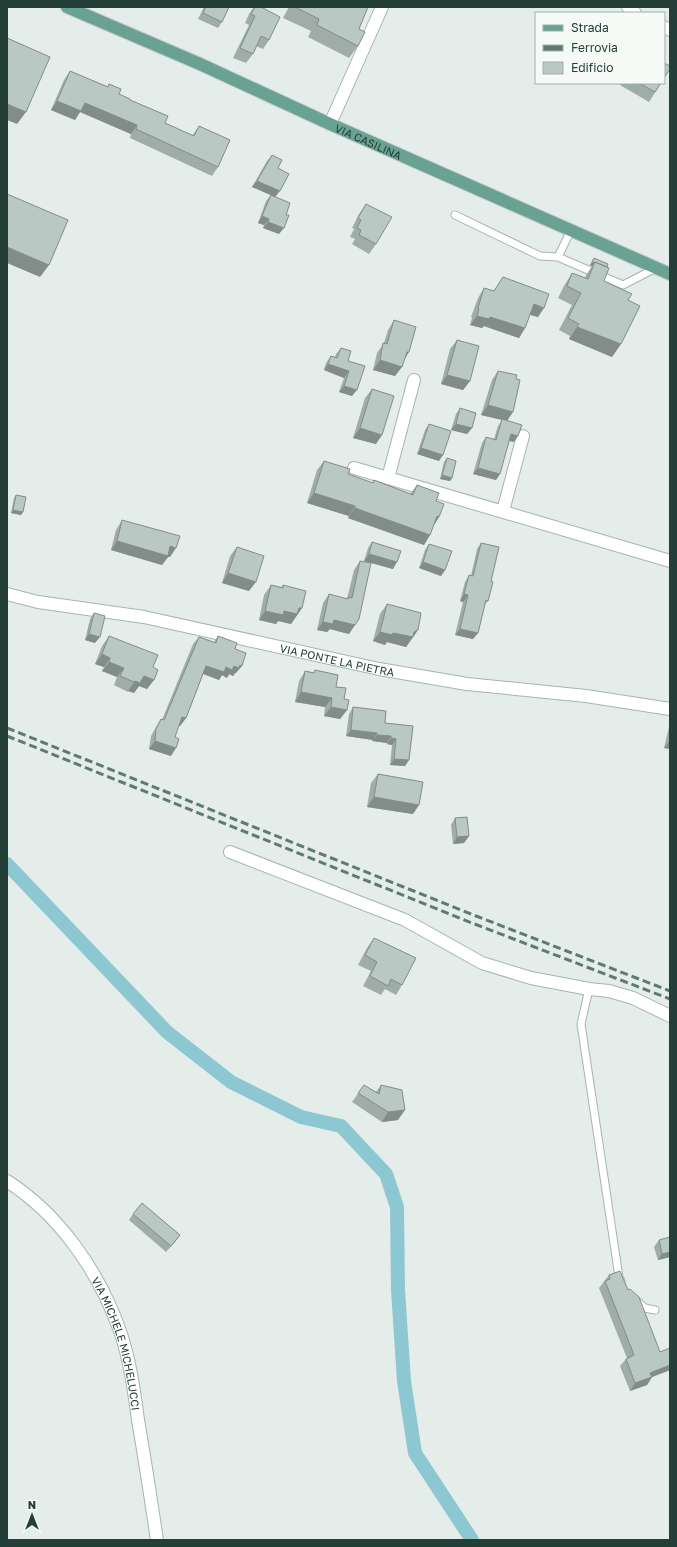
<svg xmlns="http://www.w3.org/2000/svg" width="677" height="1547" font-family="'Golos Text',sans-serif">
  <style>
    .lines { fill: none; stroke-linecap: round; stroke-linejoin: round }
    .canal { stroke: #8dc7d2; stroke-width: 14 }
    .lane-casing { stroke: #a6b5b0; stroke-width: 9 }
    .street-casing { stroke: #a6b5b0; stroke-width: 14 }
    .primary-casing { stroke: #c1c9c7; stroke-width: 14 }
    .lane { stroke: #fff; stroke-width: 7 }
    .street { stroke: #fff; stroke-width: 12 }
    .primary { stroke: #69a293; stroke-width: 12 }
    .rail { stroke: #5e7a72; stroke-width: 3; stroke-dasharray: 8 4; stroke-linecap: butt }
    .wall { fill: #9faca7 }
    .shaded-wall { fill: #828c88 }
    .building { fill: #b9c8c2; stroke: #828c88 }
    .labels { text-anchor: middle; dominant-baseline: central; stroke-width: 3; stroke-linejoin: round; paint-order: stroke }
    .street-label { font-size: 11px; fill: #233f37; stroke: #f5faf7 }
  </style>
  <rect width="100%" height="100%" fill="#e4ede9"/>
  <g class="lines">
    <path class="canal" d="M7,864L167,1032L231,1082L301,1117L341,1126L386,1174L397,1207L398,1290L404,1381L415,1453L472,1540"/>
    <defs>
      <path id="lane" d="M455,215L540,256L558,257
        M571,230L558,257L623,285L656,268
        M589,989L581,1024L619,1277L621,1281
        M636,1300L645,1308L655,1310"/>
      <g id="street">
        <path d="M628,7L635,13"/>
        <path d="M664,27L670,30"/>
        <path d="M330,124L382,7"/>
        <path d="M354,468L670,561"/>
        <path d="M388,478L414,380"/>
        <path d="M503,511L523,436"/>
        <path id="s1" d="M7,594L38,602L144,617L379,669L467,684L586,696L670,709"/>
        <path d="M230,852L405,920L482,963L531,978L589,989L609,991L633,998L670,1016"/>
        <path id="s2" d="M7,1181C60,1215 99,1272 120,1331C130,1360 134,1390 138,1420C145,1460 151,1500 157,1540"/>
      </g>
      <g id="primary">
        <path id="s3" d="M67,7L200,64L330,124L670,274"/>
      </g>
    </defs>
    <use href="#lane" class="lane-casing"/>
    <use href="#street" class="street-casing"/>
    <use href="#primary" class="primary-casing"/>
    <use href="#lane" class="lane"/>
    <use href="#street" class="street"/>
    <use href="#primary" class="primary"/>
    <path class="rail" d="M7,728L471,914L670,991
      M7,736L472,923L670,999"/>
  </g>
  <path class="wall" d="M204,7H229L222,22L218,28L198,19Z
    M254,7H261L269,40L263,49L256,46L253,54L246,63L233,58L249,25L245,23L249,14Z
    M289,7H368L359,29L358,46L349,58L308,37L311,31L283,18Z
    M70,71L107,87L109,84L119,94L165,123L192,136L199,126L218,167L212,176L130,138L131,134L80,112L75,120L51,110L64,80Z
    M621,83H661L649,102L620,85Z
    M272,155L278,168L275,197L279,234L263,228L264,225L258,223L266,201L271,195L252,187L267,161Z
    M366,204L376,244L369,254L352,244L355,239L350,237L354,229L352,228L359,214Z
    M594,258L607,267L604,281L628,300L612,357L569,339L570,336L559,330L572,305L558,298L564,286L572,273L585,278L586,275L592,266L590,265Z
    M503,277L538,317L530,315L525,328L519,338L484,326L482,328L470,325L472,318L471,317L478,298L484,288L494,291Z
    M394,320L404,360L395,376L373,370L377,353L384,343L388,330Z
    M457,340L470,381L463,390L441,384L450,349Z
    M341,348L348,361L352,396L339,392L344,378L324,370L326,363L331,356L335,357L336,354Z
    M498,371L507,421L514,442L509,441L496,480L473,474L482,443L486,437L494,439L498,426L502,420L481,415L492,380Z
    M372,389L376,444L353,438L365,398Z
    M460,408L472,428L467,434L451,430L456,414Z
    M429,424L439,461L417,454L425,430Z
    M447,458L452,478L450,481L440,479L444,462Z
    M324,461L348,474L372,483L374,480L410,494L417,485L436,501L439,517L434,525L430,535L424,545L348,518L349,516L307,503L317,470Z
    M16,495L23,512L21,515L11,513L14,498Z
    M122,520L170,557H168L162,565L111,550L116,530Z
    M372,542L393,569L364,561L368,548Z
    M481,543L491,581L488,601L485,604L478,633L473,639L455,635L463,602L460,601L465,582L469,575L471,576L477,549Z
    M429,544L445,570L441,576L419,568L425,550Z
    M237,547L249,591L222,583L230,556Z
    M360,561L349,634L330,629L327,632L317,630L323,603L329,594L347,599L354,570Z
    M271,585L282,587L283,585L302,608L291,624L278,621L276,624L259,620L264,595Z
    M387,604L418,630L406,647L387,642L385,645L373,641L380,614Z
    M94,613L95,643L85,640L90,619Z
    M109,636L153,667L154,680L147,689L139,686L134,693L128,691V692L114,685L117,677L102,671L104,667L95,664L102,646Z
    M218,636L235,649L236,673H235L233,676L229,674L227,678L222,675L219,680L203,674L186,718L180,726L179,725L175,737L171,756L149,749L151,736L156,727L161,719L162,720L193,644L199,637L214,642Z
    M315,670L336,687L344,699L347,710L340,719L324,716L325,707L295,702L299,681L305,671L313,673Z
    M353,707L385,723L413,726L409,760L405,766L390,765L392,745L387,744V743L372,741L373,740L346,736L349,714Z
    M670,725V749L664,748L669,727Z
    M378,774L413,814L367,807L371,783Z
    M455,818L469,836L464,843L453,844L451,825Z
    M374,938L402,985L396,995L385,989L381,995L363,986L371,971L358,965L367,948Z
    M364,1085L376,1092L381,1085L398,1120L382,1122L352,1102Z
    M133,1214L180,1235L166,1252L129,1220Z
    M659,1240L670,1257L658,1260L654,1247Z
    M609,1275L628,1290L660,1352L670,1348V1370L652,1377L647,1385L630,1391L620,1366L626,1359L627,1358L599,1288Z"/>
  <path class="shaded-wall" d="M57,101L85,103L137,125L131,134L80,112L75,120L51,110Z
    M7,104L26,112L17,124L7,120Z
    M257,181L280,191L275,197L252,187Z
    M262,216L269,219L264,225L258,223Z
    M268,222L284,228L279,234L263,228Z
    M7,247L49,265L40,277L7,263Z
    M592,262L594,263L592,266L590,265Z
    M534,304L544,308L538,317L528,314Z
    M477,316L490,317L525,328L519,338L484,326L482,328L470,325Z
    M577,327L621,344L612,357L569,339Z
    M407,352H409L403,362Z
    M380,360L402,367L395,376L373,370Z
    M328,364L349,371L344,378L324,370Z
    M447,375L470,381L463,390L441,384Z
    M344,386L357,390L352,396L339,392Z
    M488,405L513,412L507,421L481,415Z
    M456,424L472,428L467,434L451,430Z
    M360,428L382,435L376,444L353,438Z
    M511,434L518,436L514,442L506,440Z
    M421,448L443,455L439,461L417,454Z
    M478,468L500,474L496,480L473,474Z
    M442,475L452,478L450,481L440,479Z
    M314,493L355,506L349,516L307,503Z
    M355,508L430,535L424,545L348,518Z
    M13,510L23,512L21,515L11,513Z
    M437,516L439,517L433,527Z
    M117,541L170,546L176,548L170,557H168L162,565L111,550Z
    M369,554L397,562L393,569L364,561Z
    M423,562L445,570L441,576L419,568Z
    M228,573L256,582L249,591L222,583Z
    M464,594L468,595L463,602L460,601Z
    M299,608H302L291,624L278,621L276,624L259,620L265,611Z
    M334,620L355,625L349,634L330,629L327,632L317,630L323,622Z
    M460,629L478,633L473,639L455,635Z
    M418,630L406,647L387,642L385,645L373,641L380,632L393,633L414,632Z
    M89,634L100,637L95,643L85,640Z
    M102,654L110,658L104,667L95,664Z
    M109,662L124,668L117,677L102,671Z
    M240,665L242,666L236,673H235L233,676L229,674L227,678L222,675L219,680L201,673L206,666H234Z
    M144,676L154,680L147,689L139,686L134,693L128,691L135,681Z
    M301,692L332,698L325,707L295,702Z
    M331,707L347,710L340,719L324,716Z
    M182,717L186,718L180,726L176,724Z
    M351,730L377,733L373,740L346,736Z
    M377,735L391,736L387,743L372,741Z
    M391,738L396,739L392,745L387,744Z
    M155,741L176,748L171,756L149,749Z
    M669,742H670V749L664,748Z
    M394,759L409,760L405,766L390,765Z
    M374,797L419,805L413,814L367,807Z
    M469,836L464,843L453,844L457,837Z
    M405,1110L398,1120L382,1122L388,1112Z
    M180,1235L175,1242L166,1252L171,1246Z
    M670,1252V1257L658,1260L662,1254Z
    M670,1365V1370L652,1377L647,1385L630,1391L635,1383L650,1373Z"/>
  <path class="building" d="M206,7H229L222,22L203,13Z
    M255,7H261L280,17L269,40L261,36L253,54L240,48L255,16L251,14Z
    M295,7H368L359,29L365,32L358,46L317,25L319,19Z
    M7,38L50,57L26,112L7,104Z
    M664,63L670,66V69L664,78Z
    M70,71L108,87L109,84L121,89L119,94L130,99V100L168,116L165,123L194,136L199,126L230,140L218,167L136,129L137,125L85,103L81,111L57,101Z
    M639,83H661L655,92Z
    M272,155L282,160L278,168L289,174L280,191L257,181Z
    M7,194L68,220L49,265L7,247Z
    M271,195L290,203L286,215H289L284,228L268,222L269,219L262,216Z
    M366,204L392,217L376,244L359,235L361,230L357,228L361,220L358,218Z
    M594,258L608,264L607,267L595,262V263L592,262Z
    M595,262L609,268L604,281L632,294L628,300L640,306L621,344L577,327L579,324L568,318L581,293L567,286L572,273L588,279Z
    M503,277L549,294L544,308L534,304L525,328L490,317L489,319L477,316L479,309L478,308L484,288L494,291Z
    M394,320L416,327L409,352H407L402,367L380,360L383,343L387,344Z
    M457,340L479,346L470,381L447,375Z
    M341,348L351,351L348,361L365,366L357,390L344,386L349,371L328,364L331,356L337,358Z
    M498,371L517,375L516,379L520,380L513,412L488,405Z
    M372,389L394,396L382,435L360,428Z
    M460,408L476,413L472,428L456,424Z
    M502,419L522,425L518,436L511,434L500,474L478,468L486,437L496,440Z
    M429,424L451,431L443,455L421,448Z
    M447,458L456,461L452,478L442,475Z
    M324,461L350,469L348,474L373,483L374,480L413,495L417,485L439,493L436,501L444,504L439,517L437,516L430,535L355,508V506L314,493Z
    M16,495L26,497L23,512L13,510Z
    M122,520L180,536L176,548L170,546L168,556L117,541Z
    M372,542L401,551L397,562L369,554Z
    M481,543L499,547L491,581L493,582L488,601L486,600L478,633L460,629L468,595L464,594L469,575L473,576Z
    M429,544L452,551L445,570L423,562Z
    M237,547L264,556L256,582L228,573Z
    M360,561L371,563L359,619L355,625L334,620L333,624L323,622L329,594L348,599V597L352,598Z
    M271,585L283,588V585L306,591L302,608H299L297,614L284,611L283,615L265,611Z
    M387,604L421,613L418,630L414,632L413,637L393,633L392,635L380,632Z
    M94,613L105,616L100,637L89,634Z
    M109,636L158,655L153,667L158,670L154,680L144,676L140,683L135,681L134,682L120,676L124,668L109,662L110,658L102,654Z
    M218,636L237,643L235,649L246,653L242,666L240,665L239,668L234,666L232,670L226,667L224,672L206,666L186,718L182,717L175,737L179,739L176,748L155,741L156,729L161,719L164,720L199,637L216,643Z
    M315,670L338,675L336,687L346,688L344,699L349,700L347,710L331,707L332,698L301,692L305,671L314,673Z
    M353,707L386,711L385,723L413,726L409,760L394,759L396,739L391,738V736L377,735V733L351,730Z
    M378,774L423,782L419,805L374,797Z
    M467,817L469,836L457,837L455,818Z
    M374,938L416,958L402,985L391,979L388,986L370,976L377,962L365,955Z
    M364,1085L379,1094L381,1085L402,1090L405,1110L388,1112L358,1093Z
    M142,1203L180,1235L171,1246L133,1214Z
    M670,1237V1252L662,1254L659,1240Z
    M620,1271L628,1290L630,1289L639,1297L660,1352L670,1348V1365L650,1373L652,1377L635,1383L626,1359L634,1355L605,1281L610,1279L609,1275Z"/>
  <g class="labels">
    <g class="street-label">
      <text stroke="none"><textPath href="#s3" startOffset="330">VIA CASILINA</textPath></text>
      <text stroke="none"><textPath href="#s1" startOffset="337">VIA PONTE LA PIETRA</textPath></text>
      <text stroke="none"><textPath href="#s2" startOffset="202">VIA MICHELE MICHELUCCI</textPath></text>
    </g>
  </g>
  <rect width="677" height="1547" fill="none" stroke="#233f37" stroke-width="16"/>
  <rect x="535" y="12" width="130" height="72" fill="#f5faf7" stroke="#a1afaa"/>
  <rect x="543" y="25" width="20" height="6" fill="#69a293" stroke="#a1afaa"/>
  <text x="571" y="32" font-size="12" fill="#233f37">Strada</text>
  <rect x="543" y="45" width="20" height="6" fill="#5e7a72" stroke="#a1afaa"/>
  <text x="571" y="52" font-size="12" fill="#233f37">Ferrovia</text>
  <rect x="543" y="62" width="20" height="12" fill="#b9c8c2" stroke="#a1afaa"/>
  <text x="571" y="72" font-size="12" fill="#233f37">Edificio</text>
  <g transform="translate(32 1515)" stroke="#f5faf7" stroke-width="3" paint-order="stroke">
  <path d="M0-3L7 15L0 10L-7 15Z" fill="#233f37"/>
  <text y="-6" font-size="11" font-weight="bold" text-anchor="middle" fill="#233f37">N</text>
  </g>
</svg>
